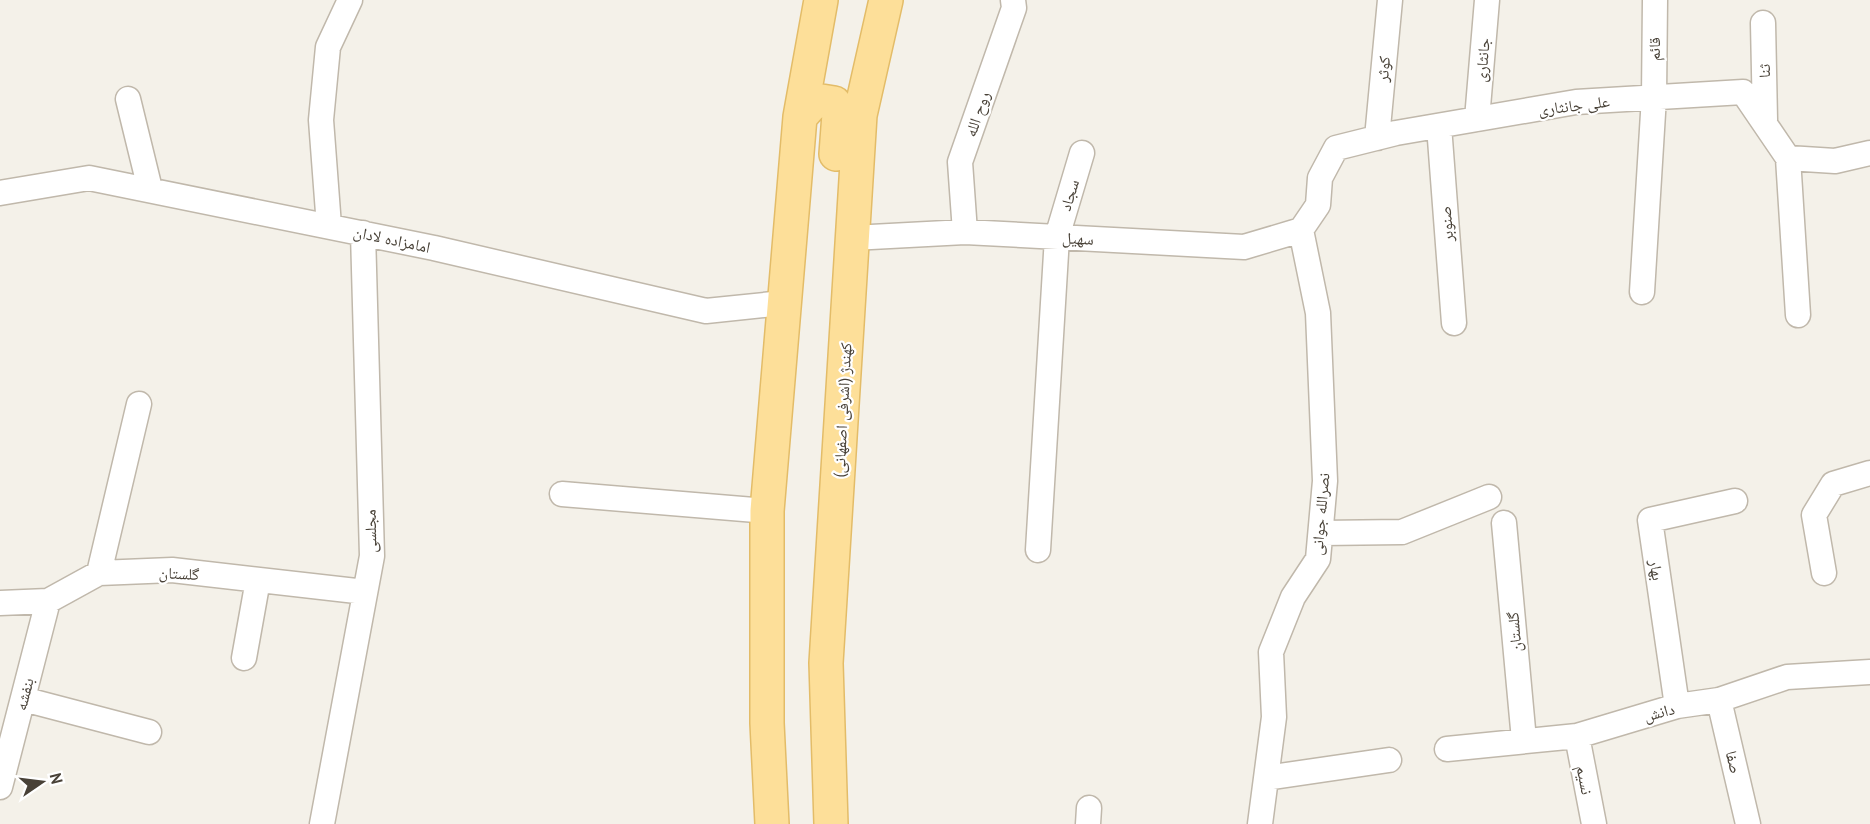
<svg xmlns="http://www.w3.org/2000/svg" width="1870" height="824" font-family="'PT Sans','Noto Naskh Arabic',sans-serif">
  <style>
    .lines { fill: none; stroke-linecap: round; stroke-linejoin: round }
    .street-casing { stroke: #c0b8ab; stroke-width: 27 }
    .primary-casing { stroke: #e3bc68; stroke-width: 36 }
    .street { stroke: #fff; stroke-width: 24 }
    .primary { stroke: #fddf99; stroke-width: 33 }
    .labels { text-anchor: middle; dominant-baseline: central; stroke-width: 4.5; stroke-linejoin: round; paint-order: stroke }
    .street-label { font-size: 16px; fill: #484137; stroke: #fff }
  </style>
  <rect width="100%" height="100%" fill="#f4f1e9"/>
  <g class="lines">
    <defs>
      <path id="street" d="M1763,23L1765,120
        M128,99L150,189
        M1477,119L1487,0
        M1439,126L1454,323
        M1377,138L1390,0
        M1788,158L1798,315
        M0,193L89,178L434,248L706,311L783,303
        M329,226L321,120L328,47L350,0
        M1301,230L1318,205L1320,178L1336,148L1396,133L1576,102L1743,92L1788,158L1835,161L1870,153
        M965,232L960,162L1014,8L1013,0
        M852,238L965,232L1244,247L1301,230
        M1642,292L1654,97L1655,0
        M562,494L767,511
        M1504,523L1524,740
        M1321,533L1402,532L1489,497
        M1038,550L1057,237L1082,153
        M99,573L139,404
        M1824,573L1814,515L1833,484L1870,473
        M0,603L48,601L99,573L172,570L365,592
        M244,658L258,580
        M23,699L149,732
        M1719,700L1748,824
        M1677,706L1650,520L1735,501
        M1577,736L1594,824
        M1447,749L1577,736L1677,706L1719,700L1787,677L1870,672
        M1266,778L1389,760
        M0,787L48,601
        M322,824L372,556L363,233
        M1088,824L1089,808
        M1260,824L1274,717L1271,652L1293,597L1318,559L1325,481L1318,313L1301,230"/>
      <path id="primary" d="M800,117L815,100L834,103L839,114L836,154
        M772,824L767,723V511L800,117L821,0
        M831,824L826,663L860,115L886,0"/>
    </defs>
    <use href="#street" class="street-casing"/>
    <use href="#primary" class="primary-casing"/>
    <use href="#street" class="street"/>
    <use href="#primary" class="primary"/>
  </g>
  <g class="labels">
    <g class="street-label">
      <text transform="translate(1654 49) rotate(-89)">قائم</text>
      <text transform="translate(1482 60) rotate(-85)">جانثاری</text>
      <text transform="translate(1383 69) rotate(-85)">کوثر</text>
      <text transform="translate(1764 71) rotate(-91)">ثنا</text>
      <text transform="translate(1574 105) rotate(-7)">علی جانثاری</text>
      <text transform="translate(977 114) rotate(-71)">روح الله</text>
      <text transform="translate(1069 195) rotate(-73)">سجاد</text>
      <text transform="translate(1446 224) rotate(-94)">صنوبر</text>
      <text transform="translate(1078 238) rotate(3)">سهیل</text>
      <text transform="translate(392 239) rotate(12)">امامزاده لادان</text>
      <text transform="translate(842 410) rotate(-87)">کهندژ (اشرفی اصفهانی)</text>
      <text transform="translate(1320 514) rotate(-85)">نصرالله جوانی</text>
      <text transform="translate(370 531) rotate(-91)">مجلسی</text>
      <text transform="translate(1657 570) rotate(82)">بهار</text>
      <text transform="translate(179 573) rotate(3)">گلستان</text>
      <text transform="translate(1514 632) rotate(-95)">گلستان</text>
      <text transform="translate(24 694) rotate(-76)">بنفشه</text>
      <text transform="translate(1659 712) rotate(-15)">دانش</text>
      <text transform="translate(1734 762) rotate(77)">صفا</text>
      <text transform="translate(1585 780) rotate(79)">نسیم</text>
    </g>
  </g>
  <g transform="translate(42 782) rotate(76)" stroke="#ffffff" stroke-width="4.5" paint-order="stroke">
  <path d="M0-4.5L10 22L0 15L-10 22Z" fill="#484137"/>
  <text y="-9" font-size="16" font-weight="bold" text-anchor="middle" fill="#484137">N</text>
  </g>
</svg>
